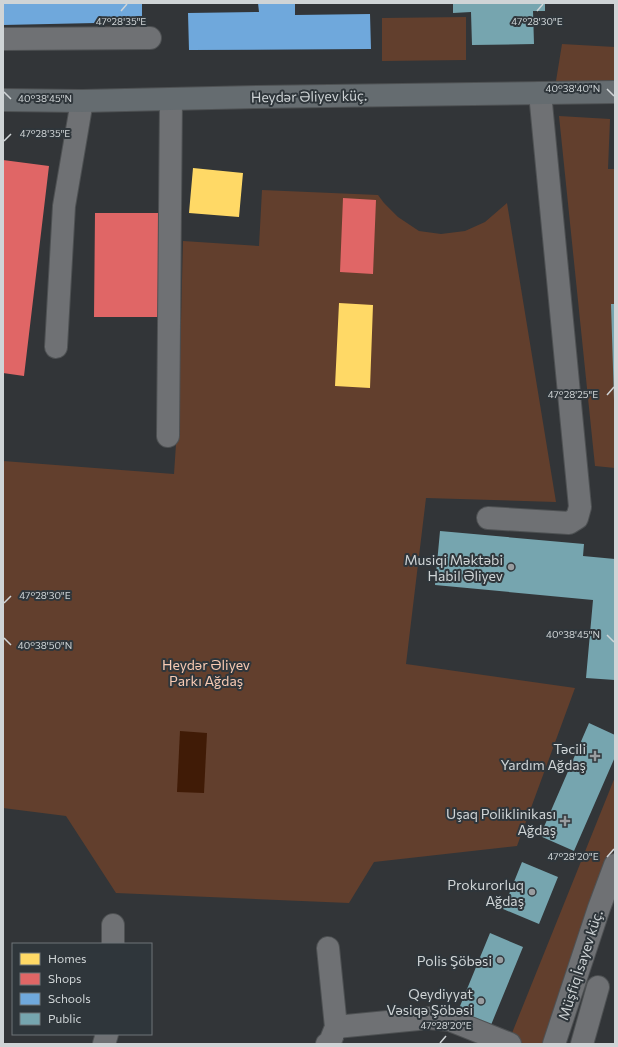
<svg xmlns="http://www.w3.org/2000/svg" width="618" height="1047" font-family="Commissioner,sans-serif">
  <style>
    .green { fill: #623f2d }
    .water { fill: #401b06 }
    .homes { fill: #ffd966 }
    .shops { fill: #e06666 }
    .schools { fill: #6fa8dc }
    .public { fill: #76a5af }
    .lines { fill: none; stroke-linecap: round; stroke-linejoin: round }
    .minor-casing { stroke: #4e5153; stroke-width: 24 }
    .major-casing { stroke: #4e5153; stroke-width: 24 }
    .minor { stroke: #6f7174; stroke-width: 22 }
    .major { stroke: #656c70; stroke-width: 22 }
    .ticks { fill: none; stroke: #cfd4d6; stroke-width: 1.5 }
    .poi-dot { fill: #989c9f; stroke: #2f363b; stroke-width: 1.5 }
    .labels { text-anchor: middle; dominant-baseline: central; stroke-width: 4; stroke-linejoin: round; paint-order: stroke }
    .street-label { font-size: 14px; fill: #cfd4d6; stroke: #2f363b }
    .poi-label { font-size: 14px; fill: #cfd4d6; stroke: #2f363b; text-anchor: end }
    .park-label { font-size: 14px; fill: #f8cab3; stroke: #2f363b }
    .ticks-label { font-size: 10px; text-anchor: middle; fill: #cfd4d6; stroke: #2f363b; stroke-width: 4; stroke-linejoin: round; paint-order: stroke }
  </style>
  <rect width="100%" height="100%" fill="#323538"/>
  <path class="green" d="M466,17V60L382,61V18Z
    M562,44L615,47V81H556Z
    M559,116L610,119L608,169H615V468L595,466Z
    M262,190L378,195L384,203L398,217L419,231L441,234L465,231L485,222L507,203L556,502L426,498L406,664L575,688L517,846L374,862L349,903L116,893L66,816L3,808V461L174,474L179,399L183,241L259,246Z
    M615,777V846L589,915L546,1044H525L510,1038Z"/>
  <path class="water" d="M180,731L207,733L204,793L177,792Z"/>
  <path class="homes" d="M193,168L243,173L239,217L189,213Z
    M339,303L373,305L370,388L335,386Z"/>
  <path class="shops" d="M3,160L49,166L24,376L3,373Z
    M343,198L376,200L373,274L340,272Z
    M95,213H159L158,317H94Z"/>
  <path class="schools" d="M3,3H142V22L3,25Z
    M258,3H295V15L370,14L371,49L189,50L188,13L259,12Z"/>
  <path class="public" d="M453,3H545V11H533L534,44L472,45L471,12L453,13Z
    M611,304H615V400H614Z
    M440,531L584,544L583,556L615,559V680L586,678L593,600L435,585Z
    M589,723L615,735V757L574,851L540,836Z
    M522,862L558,877L539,924L503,909Z
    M490,933L523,947L491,1025L458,1011Z"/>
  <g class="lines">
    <defs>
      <path id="minor" d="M3,39L150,38
        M56,347L64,206L82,101
        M168,436L171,99
        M488,518L569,523L577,518L580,507L540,93
        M113,944V925
        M336,1027L429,1018L450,1020L510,1044
        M104,1044L107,1034
        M327,1044L330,1042L336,1027L328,948
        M554,1044L599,908L615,865
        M582,1044L598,987"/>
      <path id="major" d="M3,100L82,101L256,97L615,92"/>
    </defs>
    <use href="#minor" class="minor-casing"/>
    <use href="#major" class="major-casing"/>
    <use href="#minor" class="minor"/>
    <use href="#major" class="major"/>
  </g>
  <path class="ticks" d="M121,11L127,4M537,11L543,4M607,89L614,96M4,92L11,99M4,141L11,134M607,395L614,387M4,603L11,596M607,635L614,642M4,638L11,645M607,857L614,849M440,1043L446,1036"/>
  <g class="poi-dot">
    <circle cx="511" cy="567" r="4"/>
    <path d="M593 750h4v4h4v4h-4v4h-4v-4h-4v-4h4z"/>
    <path d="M563 815h4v4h4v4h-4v4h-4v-4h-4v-4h4z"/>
    <circle cx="532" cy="892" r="4"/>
    <circle cx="500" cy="960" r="4"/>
    <circle cx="481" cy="1001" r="4"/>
  </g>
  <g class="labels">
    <g class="street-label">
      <text transform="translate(309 96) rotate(-1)">Heydər Əliyev küç.</text>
      <text transform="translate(580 965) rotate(-72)">Müşfiq İsayev küç.</text>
    </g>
    <g class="poi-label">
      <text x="503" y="559">Musiqi Məktəbi<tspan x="503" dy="16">Habil Əliyev</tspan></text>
      <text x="586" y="748">Təcili<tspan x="586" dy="16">Yardım Ağdaş</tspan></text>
      <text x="556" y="813">Uşaq Poliklinikası<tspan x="556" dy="16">Ağdaş</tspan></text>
      <text x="524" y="884">Prokurorluq<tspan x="524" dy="16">Ağdaş</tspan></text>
      <text x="492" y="960">Polis Şöbəsi</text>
      <text x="473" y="993">Qeydiyyat<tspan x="473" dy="16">Vəsiqə Şöbəsi</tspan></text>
    </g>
    <g class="park-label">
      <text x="206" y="664">Heydər Əliyev<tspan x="206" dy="16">Parkı Ağdaş</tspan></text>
    </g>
  </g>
  <g class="ticks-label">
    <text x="121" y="25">47°28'35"E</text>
    <text x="537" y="25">47°28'30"E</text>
    <text x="573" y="92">40°38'40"N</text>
    <text x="45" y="102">40°38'45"N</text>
    <text x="45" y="137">47°28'35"E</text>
    <text x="573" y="398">47°28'25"E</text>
    <text x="45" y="599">47°28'30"E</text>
    <text x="573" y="638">40°38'45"N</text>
    <text x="45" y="649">40°38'50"N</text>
    <text x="573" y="860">47°28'20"E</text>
    <text x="446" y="1029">47°28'20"E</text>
  </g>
  <rect width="618" height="1047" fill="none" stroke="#cfd4d6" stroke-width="8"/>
  <rect x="12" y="943" width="140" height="92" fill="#2f363b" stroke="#6f7579"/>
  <rect x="20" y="953" width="20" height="12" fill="#ffd966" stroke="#6f7579"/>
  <text x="48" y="963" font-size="12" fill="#cfd4d6">Homes</text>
  <rect x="20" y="973" width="20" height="12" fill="#e06666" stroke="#6f7579"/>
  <text x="48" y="983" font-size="12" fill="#cfd4d6">Shops</text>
  <rect x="20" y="993" width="20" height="12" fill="#6fa8dc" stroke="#6f7579"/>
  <text x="48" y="1003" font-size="12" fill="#cfd4d6">Schools</text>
  <rect x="20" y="1013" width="20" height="12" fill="#76a5af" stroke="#6f7579"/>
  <text x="48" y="1023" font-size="12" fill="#cfd4d6">Public</text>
</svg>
